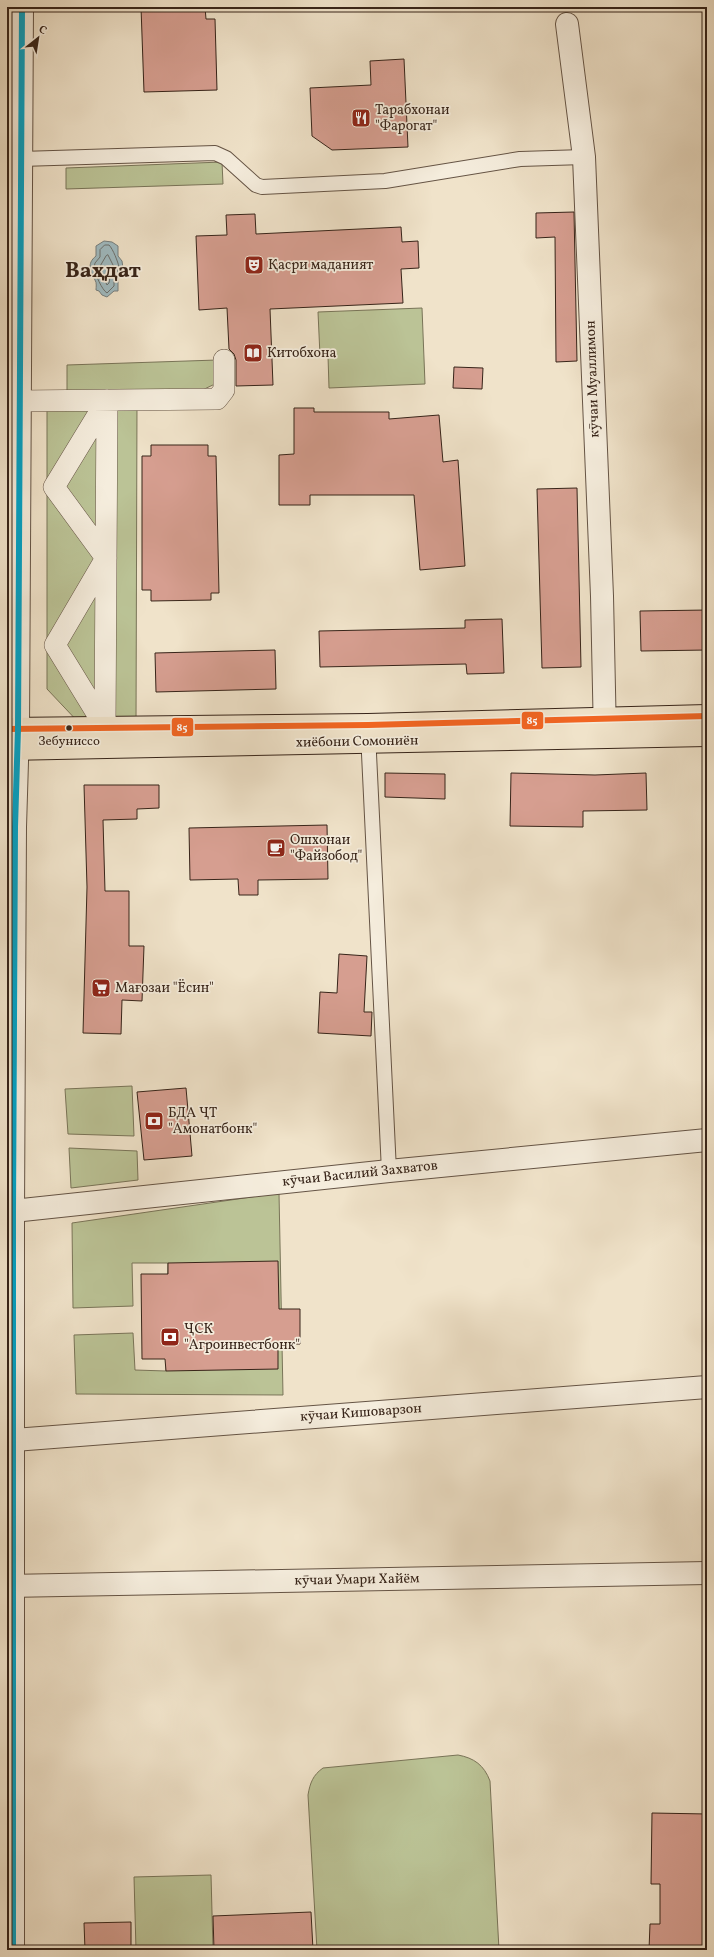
<svg xmlns="http://www.w3.org/2000/svg" width="714" height="1957" font-family="Vollkorn,serif">
  <style>
    .green { fill: #bbc396; stroke: #797458 }
    .water { fill: #a0bbc1; stroke: #767f7e }
    .lines { fill: none; stroke-linecap: round; stroke-linejoin: round }
    .shore { stroke: #6c706d; stroke-width: 1 }
    .building { fill: #d69e90; stroke: #372419 }
    .service-casing { stroke: #655445; stroke-width: 16 }
    .pedestrian-casing { stroke: #655445; stroke-width: 22 }
    .minor-casing { stroke: #655445; stroke-width: 24 }
    .tertiary-casing { stroke: #655445; stroke-width: 24 }
    .trunk-casing { stroke: #372419; stroke-width: 24 }
    .service { stroke: #f5eddd; stroke-width: 14 }
    .pedestrian { stroke: #f5eddd; stroke-width: 21 }
    .minor { stroke: #f5eddd; stroke-width: 22 }
    .tertiary { stroke: #f5eddd; stroke-width: 22 }
    .trunk { stroke: #f0e3ca; stroke-width: 22 }
    .bus-1-casing { stroke: #f5eddd; stroke-width: 9 }
    .bus-2-casing { stroke: #f5eddd; stroke-width: 9 }
    .bus-1 { stroke: #f26522; stroke-width: 6 }
    .bus-2 { stroke: #03a2c5; stroke-width: 6 }
    .bus-dot { fill: #372419; stroke: #f5eddd; stroke-width: 1.5 }
    .labels { text-anchor: middle; dominant-baseline: central; stroke-width: 3.5; stroke-linejoin: round; paint-order: stroke }
    .bus-label { font-size: 13px; fill: #372419; stroke: #f5eddd }
    .poi-label { font-size: 14px; fill: #372419; stroke: #f5eddd; text-anchor: start }
    .street-label { font-size: 14px; fill: #372419; stroke: #f5eddd }
    .town-label { font-size: 22px; font-weight: bold; fill: #372419; stroke: #f5eddd }
    .line-badge { stroke: #f5eddd; stroke-width: 1.5 }
    .badge-label { font-size: 11px; text-anchor: middle; font-weight: bold; fill: #fff }
  </style>
  <rect width="100%" height="100%" fill="#f0e3ca"/>
  <filter id="stains"><feTurbulence type="fractalNoise" baseFrequency=".005" numOctaves="4"/><feColorMatrix values="0 0 0 0 .2 0 0 0 0 .09 0 0 0 0 .02 0 0 0 .5 -.17"/></filter>
  <radialGradient id="worn" r=".72"><stop offset=".6" stop-color="#630" stop-opacity="0"/><stop offset="1" stop-color="#630" stop-opacity=".3"/></radialGradient>
  <path class="green" d="M222,162L223,184L66,189V168Z
    M422,308L425,384L329,388L328,356H320L318,312Z
    M217,360V383L194,394L67,395V365Z
    M137,402L136,726L81,725L47,689V403Z
    M132,1086L134,1136L68,1134L65,1089Z
    M69,1148L137,1151L138,1180L71,1188Z
    M279,1193L283,1395L76,1394L74,1335L133,1333L135,1370L166,1371L168,1263H132L133,1306L73,1308L72,1223Z
    M458,1755C474,1758 484,1765 490,1781L499,1950H317L308,1795C310,1783 313,1775 323,1768Z
    M211,1875L213,1950H136L134,1877Z"/>
  <path class="water" d="M104,241L112,242L118,246V256L122,261L123,268L118,279V291H114L107,297L102,295L99,291L96,290C96,287 97,283 95,280C91,271 86,264 96,256V246Z"/>
  <g class="lines">
    <path class="shore" d="M105,245H109C113,249 118,262 119,267L114,278V286L107,293C102,290 95,274 94,268L95,263L100,257V250Z
      M108,255L114,267L110,277L109,283L107,285L99,268L106,256Z"/>
  </g>
  <path class="building" d="M141,7H205L206,19H215L217,90L144,92Z
    M404,59L408,147L332,150L312,136L310,88L371,85L370,61Z
    M574,212L577,361L556,362L555,237L536,238V213Z
    M255,214L256,234L401,227L402,242L418,241L419,268L401,269L403,303L270,309L273,385L236,386V360L234,354L229,349L227,308L199,310L196,236L227,235L226,215Z
    M454,367L483,368L482,389L453,388Z
    M294,408H314V412H389V419L439,415L443,462L458,460L465,566L420,570L414,495H310V505H279V455L294,454Z
    M151,445H208V456H216L219,593H211V600L151,601V590H142V456H151Z
    M577,488L581,667L542,668L537,489Z
    M707,610V650L641,651L640,611Z
    M502,619L504,673L467,674L466,664L320,667L319,631L465,628V620Z
    M275,650L276,689L156,692L155,653Z
    M385,773L445,774V799L385,797Z
    M511,773L595,775L646,773L647,810L583,811V827L510,826Z
    M84,785H159V808L137,809V819L103,820L105,891H129V946H144L142,1001L122,1000L121,1034L83,1033L87,887Z
    M327,825L328,879L258,880V895H239L238,879L190,880L189,828Z
    M339,954L367,956L364,1012H372L371,1036L318,1033L320,992L337,993Z
    M186,1088L192,1156L144,1160L137,1092Z
    M278,1261L279,1309H300V1344H278V1369L166,1371L165,1359H142L141,1274H168V1263Z
    M652,1813L707,1814V1950H649L650,1924H660V1884H651Z
    M311,1912L313,1950H214L213,1916Z
    M131,1922V1950H85L84,1923Z"/>
  <g class="lines">
    <defs>
      <path id="service" d="M21,159L215,153L226,158L256,185L262,187L385,181L520,159L584,157
        M368,733L389,1171"/>
      <path id="pedestrian" d="M18,401L217,399L224,390V360
        M104,725L55,645L106,558L54,487L107,400
        M105,726L107,401"/>
      <path id="minor" d="M567,24L584,157L602,596L605,736
        M13,1211L389,1171L707,1140
        M14,1440L707,1387
        M7,1586L707,1573"/>
      <path id="tertiary" d="M13,1950V1211L15,827L18,729L22,7"/>
      <path id="trunk" d="M7,729L368,725L707,716
        M7,749L707,735"/>
    </defs>
    <use href="#service" class="service-casing"/>
    <use href="#pedestrian" class="pedestrian-casing"/>
    <use href="#minor" class="minor-casing"/>
    <use href="#tertiary" class="tertiary-casing"/>
    <use href="#trunk" class="trunk-casing"/>
    <use href="#service" class="service"/>
    <use href="#pedestrian" class="pedestrian"/>
    <use href="#minor" class="minor"/>
    <use href="#tertiary" class="tertiary"/>
    <use href="#trunk" class="trunk"/>
    <defs>
      <path id="bus-1" d="M7,729L368,725L707,716"/>
      <path id="bus-2" d="M13,1950V1211L15,827L18,729L22,7"/>
    </defs>
    <use href="#bus-1" class="bus-1-casing"/>
    <use href="#bus-2" class="bus-2-casing"/>
    <use href="#bus-1" class="bus-1"/>
    <use href="#bus-2" class="bus-2"/>
  </g>
  <defs>
    <symbol id="restaurant-square" viewBox="-11 -11 22 22"><rect x="-9" y="-9" width="18" height="18" rx="4" fill="#8f2418" stroke="#f5eddd"/><path d="M-5-6h1v4h1v-4h1v4h1v-4h1v5L-1.5 .5V6h-2V.5L-5-1ZM5-6V6H3V1.5H1.5Q1.5-4 5-6Z" fill="#fff"/></symbol>
    <symbol id="theatre-square" viewBox="-11 -11 22 22"><rect x="-9" y="-9" width="18" height="18" rx="4" fill="#8f2418" stroke="#f5eddd"/><path d="M-5-5.5Q0-4 5-5.5V0Q5 5 0 6Q-5 5-5 0ZM-3.3-2.5H-1v1.5H-3.3ZM1-2.5H3.3v1.5H1ZM-2.8 1Q0 5.5 2.8 1Z" fill="#fff"/></symbol>
    <symbol id="library-square" viewBox="-11 -11 22 22"><rect x="-9" y="-9" width="18" height="18" rx="4" fill="#8f2418" stroke="#f5eddd"/><path d="M-6-4Q-3-5.5-.7-3.5V5Q-3 3-6 4ZM6-4Q3-5.5 .7-3.5V5Q3 3 6 4Z" fill="#fff"/></symbol>
    <symbol id="cafe-square" viewBox="-11 -11 22 22"><rect x="-9" y="-9" width="18" height="18" rx="4" fill="#8f2418" stroke="#f5eddd"/><path d="M-5.5-4.5H6V0H3Q3 3.5 0 3.5H-2.5Q-5.5 3.5-5.5 0ZM3-3.2v2h1.7v-2ZM-6 4.5H4V6H-6Z" fill="#fff"/></symbol>
    <symbol id="supermarket-square" viewBox="-11 -11 22 22"><rect x="-9" y="-9" width="18" height="18" rx="4" fill="#8f2418" stroke="#f5eddd"/><path d="M-6-5.5h2.5l.6 2H6L4.5 2H-2.5L-4.4-4H-6ZM-1.5 3.2a1.3 1.3 0 1 0 .1 0ZM3 3.2a1.3 1.3 0 1 0 .1 0Z" fill="#fff"/></symbol>
    <symbol id="bank-square" viewBox="-11 -11 22 22"><rect x="-9" y="-9" width="18" height="18" rx="4" fill="#8f2418" stroke="#f5eddd"/><path d="M-6-4H6V4H-6ZM0-2.3a2.3 2.3 0 1 0 0 4.6a2.3 2.3 0 1 0 0-4.6Z" fill="#fff"/></symbol>
  </defs>
  <g fill-rule="evenodd">
    <use href="#restaurant-square" x="350" y="107" width="22" height="22"/>
    <use href="#theatre-square" x="243" y="254" width="22" height="22"/>
    <use href="#library-square" x="242" y="342" width="22" height="22"/>
    <use href="#cafe-square" x="265" y="837" width="22" height="22"/>
    <use href="#supermarket-square" x="90" y="977" width="22" height="22"/>
    <use href="#bank-square" x="143" y="1110" width="22" height="22"/>
    <use href="#bank-square" x="159" y="1326" width="22" height="22"/>
  </g>
  <circle class="bus-dot" cx="69" cy="728" r="3.5"/>
  <g class="labels">
    <g class="bus-label">
      <text x="69" y="742">Зебуниссо</text>
    </g>
    <g class="poi-label">
      <text x="375" y="110">Тарабхонаи<tspan x="375" dy="16">"Фарогат"</tspan></text>
      <text x="268" y="265">Қасри маданият</text>
      <text x="267" y="353">Китобхона</text>
      <text x="290" y="840">Ошхонаи<tspan x="290" dy="16">"Файзобод"</tspan></text>
      <text x="115" y="988">Мағозаи "Ёсин"</text>
      <text x="168" y="1113">БДА ҶТ<tspan x="168" dy="16">"Амонатбонк"</tspan></text>
      <text x="184" y="1329">ҶСК<tspan x="184" dy="16">"Агроинвестбонк"</tspan></text>
    </g>
    <g class="street-label">
      <text transform="translate(593 379) rotate(-92)">кӯчаи Муаллимон</text>
      <text transform="translate(357 742) rotate(-1)">хиёбони Сомониён</text>
      <text transform="translate(360 1174) rotate(-6)">кӯчаи Василий Захватов</text>
      <text transform="translate(361 1413) rotate(-4)">кӯчаи Кишоварзон</text>
      <text transform="translate(357 1580) rotate(-1)">кӯчаи Умари Хайём</text>
    </g>
    <g class="town-label">
      <text x="103" y="271">Ваҳдат</text>
    </g>
  </g>
  <g class="line-badge">
    <rect x="521" y="711" width="23" height="19" rx="4" fill="#f26522"/>
    <rect x="171" y="717" width="23" height="20" rx="4" fill="#f26522"/>
  </g>
  <g class="badge-label">
    <text x="532" y="724">85</text>
    <text x="182" y="731">85</text>
  </g>
  <rect width="714" height="1957" fill="none" stroke="#f0e3ca" stroke-width="24"/>
  <rect x="8" y="8" width="698" height="1941" fill="none" stroke="#372419" stroke-width="2"/>
  <rect x="12" y="12" width="690" height="1933" fill="none" stroke="#372419"/>
  <g transform="translate(38 38) rotate(30)" stroke="#f5eddd" stroke-width="3" paint-order="stroke">
  <path d="M0-3L7 15L0 10L-7 15Z" fill="#372419"/>
  <text y="-6" font-size="11" font-weight="bold" text-anchor="middle" fill="#372419">С</text>
  </g>
  <rect width="100%" height="100%" filter="url(#stains)"/>
  <rect width="100%" height="100%" fill="url(#worn)"/>
</svg>
